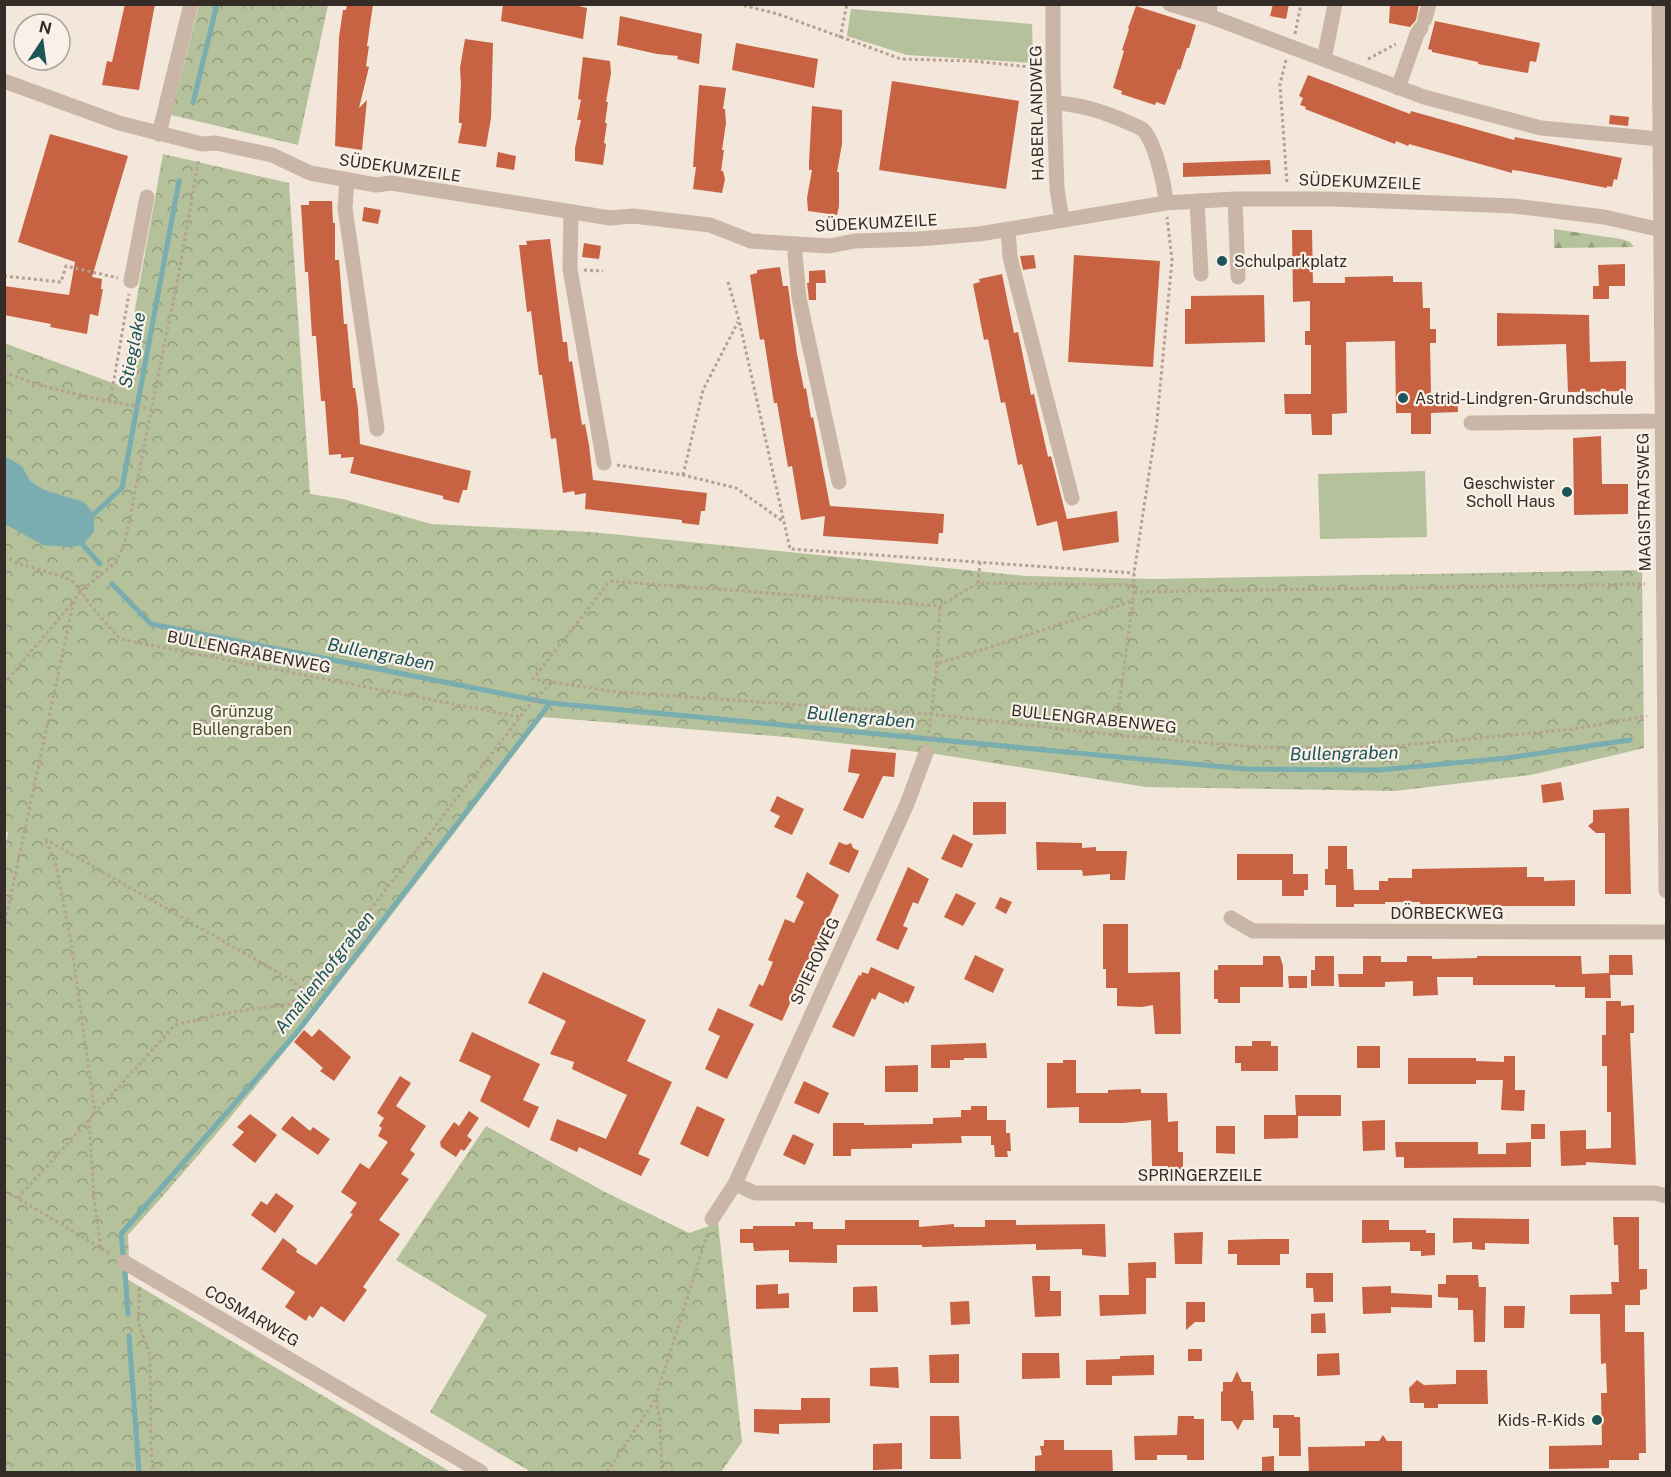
<svg xmlns="http://www.w3.org/2000/svg" width="1671" height="1477" font-family="'Public Sans',sans-serif">
  <style>
    .green { fill: #b4c19a }
    .forest { fill: url(#forest-firs) }
    .park { fill: url(#park-crowns) }
    .water { fill: #79adaf }
    .lines { fill: none; stroke-linecap: round; stroke-linejoin: round }
    .stream { stroke: #79adaf; stroke-width: 5 }
    .building { fill: #c76343 }
    .path { stroke: #b6a090; stroke-width: 3; stroke-dasharray: 3 3; stroke-linecap: butt }
    .minor { stroke: #cab6a6; stroke-width: 15 }
    .poi-dot { fill: #1c5458; stroke: #f9f1e7; stroke-width: 2 }
    .labels { text-anchor: middle; dominant-baseline: central; stroke-width: 4.5; stroke-linejoin: round; paint-order: stroke }
    .street-label { font-size: 16px; fill: #362c27; stroke: #f9f1e7 }
    .poi-label { font-size: 16px; fill: #362c27; stroke: #f9f1e7; text-anchor: start }
    .park-label { font-size: 16px; fill: #45542b; stroke: #f9f1e7 }
    .water-label { font-size: 18px; font-style: italic; fill: #1c5458; stroke: #f9f1e7 }
  </style>
  <defs>
    <pattern id="forest-firs" width="22" height="20" patternUnits="userSpaceOnUse" patternTransform="scale(1.5)"><rect width="22" height="20" fill="#b4c19a"/><path d="M5 1l3.5 6h-7zM16 11l3.5 6h-7z" fill="#939d7e"/></pattern>
    <pattern id="park-crowns" width="20" height="18" patternUnits="userSpaceOnUse" patternTransform="scale(1.5)"><rect width="20" height="18" fill="#b4c19a"/><path d="M2 6a3 3 0 1 1 6 0M12 15a3 3 0 1 1 6 0" fill="none" stroke="#939d7e"/></pattern>
  </defs>
  <rect width="100%" height="100%" fill="#f2e7da"/>
  <path class="green" d="M851,9L1032,24L1033,63L907,55L847,36Z
    M1425,471L1427,537L1320,539L1318,474Z"/>
  <path class="forest" d="M1554,229L1621,239L1630,242L1634,247L1554,248Z"/>
  <path class="park" d="M199,5H328L298,145L171,115Z
    M163,154L289,183L310,494L343,499L431,524L591,532L1025,576L1155,579L1642,570L1644,748L1531,775L1395,791L1146,787L936,754L786,737L543,717C408,893 277,1071 128,1235L129,1259L127,1279L451,1472H5L4,852L8,833L4,830V343L121,386Z
    M486,1126L603,1191L689,1233L718,1223L742,1442L721,1472H531L430,1412L487,1315L396,1260Z"/>
  <path class="water" d="M4,456L22,466L30,481L44,490L84,502L94,514V531L83,545L69,547L43,545L5,524Z"/>
  <g class="lines">
    <path class="stream" d="M193,103L217,4
      M94,514L122,488L179,181
      M83,545L100,564
      M112,584L151,624L550,703L1246,769L1379,770L1507,758L1630,740
      M123,1254L121,1234L298,1031L550,703
      M125,1272L128,1314
      M129,1336L139,1472"/>
  </g>
  <path class="building" d="M125,4H155L139,90L102,85L107,61L112,62Z
    M347,4H373L367,46H369L366,66L369,67L359,108L367,100L362,150L335,146L339,37L343,10H346Z
    M503,4H570L587,8L583,39L501,21Z
    M1273,4H1289L1286,19L1270,16Z
    M1390,4H1419L1416,20L1410,27L1389,23Z
    M1136,6L1196,25L1189,48H1187L1180,70L1178,69L1165,105L1156,102L1155,105L1121,94L1122,91L1113,88L1124,51L1122,50L1129,29L1128,28Z
    M620,16L702,34L699,64L677,59L678,56L657,54L617,45Z
    M1435,21L1540,43L1536,62L1530,61L1528,73L1478,64V62L1432,52V50L1428,49Z
    M465,39L493,43L491,118L486,147L458,143L462,123H459V117L461,84L460,68Z
    M736,43L818,59L814,88L732,70Z
    M583,57L610,61L611,73L606,102H608L605,123H607L604,143L606,144L603,165L575,161V148L581,120H577L581,100L578,99Z
    M1308,75L1410,114L1411,111L1514,140L1515,137L1622,158L1617,180L1614,179L1612,187L1607,186V188L1520,171L1512,170V173L1409,144L1408,146L1396,141L1395,144L1305,109L1306,107L1300,105L1303,98L1299,96Z
    M892,81L1019,101L1006,189L879,170Z
    M699,85L726,88L723,109H725L726,123L722,150H724L721,171H723L725,179L722,193L693,189L696,167H693Z
    M812,106L842,110V144L837,172H839V206L837,215L808,211L807,198L812,170H809V163Z
    M1610,115L1629,117L1628,126L1609,124Z
    M50,134L128,156L92,277L102,279L101,289H103L98,316L90,314L87,334L50,327L51,324L4,315V286L69,295L75,262L18,242Z
    M498,152L516,156L514,170L496,167Z
    M1270,160L1271,174L1183,177V163Z
    M309,201H332L333,223H335V260H339L344,324H347L353,388H355L358,409L360,444L471,471L467,490H463L459,503L443,499V496L350,473L354,457L341,458V454L329,455L325,401H321L316,336H312L308,272H305L301,205H309Z
    M364,207L381,210L378,224L362,221Z
    M1292,230H1312L1313,283H1345V277L1393,276V282H1422L1423,308H1430V329H1436V343H1430L1431,393H1457L1458,412L1431,413V434H1411V413H1396L1395,341L1346,342L1347,413L1332,414V435H1312L1311,414H1285L1284,394H1311V345H1305V331H1310V301L1293,302Z
    M550,239L563,342H567L569,362L572,361L582,425L585,424L589,445L593,480L707,493L705,511H701L699,525L682,523V520L585,509L586,493L575,495L574,491L563,493L556,438L551,439L542,375H539L531,311L527,312L519,245H527L526,241Z
    M584,243L601,246L599,259L582,257Z
    M1034,255L1036,268L1023,270L1020,256Z
    M1074,255L1160,261L1153,367L1068,362Z
    M1625,264V286H1609V299H1593V286H1599L1598,265Z
    M780,267L783,286H788L797,354L804,389L806,388L811,418L813,417L830,506L944,514L943,533H939L938,544L823,536L825,516L801,520L792,466L788,467L777,403H774L764,339L760,340L750,275L757,273V270Z
    M825,270L826,283H816V300H809L807,283H809V271Z
    M1002,274L1014,333L1018,332L1031,395L1034,394L1048,457L1051,456L1067,519L1117,511L1119,542L1063,551L1057,521L1037,526L1022,464L1018,465L1005,402L1001,403L988,339L984,340L973,284L980,282L979,279Z
    M1264,295L1265,342L1185,344V309H1191V296Z
    M1497,313L1589,315L1590,362L1626,361V391L1568,392L1566,344L1497,346Z
    M1601,436L1602,484H1628V514L1574,515L1573,438Z
    M851,749L896,753L894,777L883,776L863,819L843,810L860,774L848,772Z
    M1561,782L1564,800L1543,803L1541,785Z
    M777,796L804,809L792,835L774,827L780,816L770,811Z
    M973,802H1006V834L973,835Z
    M1629,808L1631,894H1605V833H1596L1588,826L1593,822V810Z
    M953,834L973,844L962,868L941,859Z
    M839,842L846,845L851,843L853,848L859,851L849,873L829,864Z
    M1036,842L1082,843V848L1096,847V851H1127L1125,880H1110V874L1083,876L1082,870H1037Z
    M1328,846H1347V869H1353L1354,890H1379V881H1388V878H1412V869L1527,867V877H1544V881L1575,880V906H1466V904H1420V902H1385V904H1354V907H1336V885H1325V869H1328Z
    M1237,854H1293V874H1308V890H1304V896H1282V880H1237Z
    M908,867L929,879L918,904L913,902L903,926L908,928L898,950L876,940Z
    M807,872L839,895L782,1021L749,1006L759,984L763,986L773,962L768,960L785,919L794,923L804,902L796,897Z
    M956,893L976,903L963,926L944,917Z
    M1000,897L1012,902L1006,914L995,908Z
    M1103,924H1128V973L1180,972L1181,1034H1155L1153,1005L1142,1007L1117,1006V988H1106V969H1103Z
    M975,955L1004,969L993,993L964,979Z
    M1609,955H1632L1633,975H1610L1611,998H1585V987H1555V985H1473V977H1437L1438,995L1413,996V981L1385,982V987H1339L1338,974H1363V956H1381V962H1407V956H1432V959L1477,958V956H1581L1582,974L1609,973Z
    M1263,956H1280L1283,966V987H1240V1003H1218V999H1214V970H1218V965H1263Z
    M1315,956H1334V986H1311V970H1315Z
    M871,967L915,987L908,1003L905,1001L904,1004L879,992L875,1000L872,998L854,1037L832,1027L859,975L861,976L862,972L868,974Z
    M543,972L646,1020L627,1061L672,1082L638,1154L650,1159L641,1176L579,1147L577,1152L550,1140L557,1119L606,1139L627,1095L572,1069L574,1062L550,1054L566,1021L528,1003Z
    M1288,976H1307V988H1289Z
    M1606,1001H1621V1006L1634,1005V1033H1630L1636,1165L1586,1162V1165L1561,1166L1560,1131L1586,1130V1149L1611,1148V1112H1607V1066H1602V1035H1606Z
    M718,1008L754,1024L727,1079L705,1069L720,1036L708,1030Z
    M319,1029L351,1057L334,1081L320,1071L323,1068L294,1042L304,1030L312,1037Z
    M472,1032L540,1064L523,1100L539,1107L529,1128L480,1101L491,1076L459,1061Z
    M1252,1041H1271V1046H1278V1071H1241V1063H1235V1046H1252Z
    M986,1043L987,1058H964V1060H950V1068H931V1045Z
    M1357,1046H1380V1068H1357Z
    M1504,1056H1515V1090H1525L1524,1111L1501,1110L1503,1080H1476V1084H1408V1058H1476V1061L1504,1062Z
    M1063,1060H1076V1093H1108V1090L1141,1089V1093H1167L1168,1122L1178,1121V1152H1183V1169H1169L1168,1166H1152L1151,1120L1123,1123H1079V1107L1047,1108V1063H1063Z
    M918,1065V1092H885V1066Z
    M400,1076L411,1083L396,1106L426,1126L410,1150L415,1154L401,1174L409,1179L379,1220L400,1234L363,1287L367,1290L344,1322L321,1306L313,1318L309,1315L306,1321L285,1307L295,1292L261,1269L283,1238L297,1249L296,1252L316,1265L322,1258L353,1214L350,1213L357,1203L341,1192L360,1163L369,1169L388,1142L378,1136L382,1128L379,1126L384,1118L377,1113Z
    M804,1081L829,1093L819,1114L794,1103Z
    M1295,1095H1341V1116H1298V1138L1264,1139V1115H1296Z
    M697,1106L725,1119L708,1157L680,1144Z
    M971,1106H987V1120H1006V1133H1010L1011,1151H1007L1008,1157H995L994,1145H991V1136H961L962,1143L912,1144V1148L851,1149V1156H833V1123H864V1125L933,1124V1118L961,1117V1110H971Z
    M469,1111L479,1118L467,1136L472,1140L464,1151L461,1149L456,1157L441,1147L440,1142L454,1122L459,1126Z
    M250,1114L277,1135L255,1163L232,1145L244,1132L237,1127Z
    M292,1116L310,1131L313,1127L330,1139L318,1155L281,1129Z
    M1385,1120V1150L1363,1151L1362,1121Z
    M1531,1124H1545V1139H1531Z
    M1216,1126H1235V1154L1216,1153Z
    M793,1134L814,1144L805,1165L783,1155Z
    M1395,1142H1478V1154H1506V1143L1531,1142V1167L1404,1168V1157H1396Z
    M276,1193L294,1206L275,1233L251,1215L261,1201L267,1205Z
    M1613,1217H1639V1269H1647V1289L1640,1290V1305H1625V1332H1644L1646,1453H1639V1460H1609V1468L1549,1469V1446L1602,1445L1601,1393H1607L1606,1363L1601,1364L1600,1314H1570V1295L1612,1294L1611,1282H1619L1618,1245H1614Z
    M1453,1218L1529,1219V1244L1485,1243V1250L1472,1249V1242L1453,1243Z
    M845,1220H919V1227L954,1224V1227H985V1220H1016V1225L1105,1224L1106,1257L1082,1255V1249L1036,1250V1244L922,1247V1245H837V1263L789,1262V1250L754,1251L753,1243H740V1229H753V1226H795V1222H813V1229H845Z
    M1362,1220H1389V1230H1426V1233H1435V1255L1421,1256V1251H1410V1242L1362,1243Z
    M1203,1232L1202,1264H1175L1174,1233Z
    M1265,1239H1289V1254H1280V1265H1237V1254H1228V1240Z
    M1156,1262V1278H1146V1314L1100,1316L1099,1295H1129L1128,1263Z
    M1306,1273H1333V1302H1314L1313,1288H1306Z
    M1446,1275H1478L1479,1287H1486L1485,1342H1474L1473,1310H1458V1298L1438,1297V1284H1446Z
    M1032,1276H1050V1291H1061V1316L1035,1317Z
    M778,1284V1294L789,1293V1308L756,1309V1285Z
    M877,1286L878,1312H853V1287Z
    M1391,1286V1293L1432,1295V1308L1391,1307V1313L1363,1314L1362,1287Z
    M969,1301L970,1324L951,1325L950,1302Z
    M1186,1302H1205V1322H1195L1186,1330Z
    M1504,1306H1525L1524,1328H1504Z
    M1325,1313L1326,1333H1311V1314Z
    M1188,1349H1202V1361H1188Z
    M1022,1353H1059L1060,1378L1022,1379Z
    M1339,1353L1340,1375L1317,1376V1354Z
    M959,1354V1383H930L929,1355Z
    M1154,1355V1375L1112,1376V1385H1086V1360L1120,1359V1356Z
    M898,1367L899,1388L870,1386V1368Z
    M1456,1370H1487L1488,1404H1438V1408H1424V1403H1410L1409,1388L1417,1380L1424,1385L1456,1384Z
    M1237,1371L1242,1382H1251V1391H1253L1254,1420H1243L1238,1430L1232,1421H1221V1392L1223,1391V1382H1232Z
    M801,1398H830V1423L779,1424V1434L754,1432V1409L801,1410Z
    M1273,1415H1294V1417H1300L1301,1456H1279V1428H1273Z
    M930,1416H959L961,1459H930Z
    M1178,1416H1194V1419H1204V1460H1187V1455H1157V1460H1135L1134,1436L1177,1435Z
    M1383,1435L1387,1441H1402V1473H1309L1308,1447L1365,1446V1441H1379Z
    M1044,1440H1064V1450H1112L1113,1473H1035V1456L1042,1455L1040,1446H1044Z
    M902,1443V1469L873,1470V1444Z
    M1274,1456V1473H1262V1457Z"/>
  <g class="lines">
    <path class="path" d="M738,4L778,14L901,59L973,61L1039,68
      M1295,34L1301,4
      M840,38L847,4
      M1368,59L1396,44
      M1286,60L1280,84L1287,184
      M584,270L603,271
      M4,276L61,282L66,266L118,278
      M728,282L739,320L790,549L1134,573
      M4,372C51,391 102,400 151,409
      M110,402L129,294
      M617,465L683,475L736,488L784,522
      M683,475L703,390L738,322
      M4,556L17,563L64,577L75,583L91,606L120,639L520,717
      M978,583L980,562
      M1134,592L1645,584
      M937,664L940,606
      M552,682L533,679L610,581L940,606L978,583L1133,585
      M4,684L73,602
      M1115,735L1133,601
      M928,739L937,664L1133,601L1134,573L1157,421L1172,260L1167,217
      M45,839L291,980L306,992
      M46,841L56,865L72,948L95,1113
      M4,927L74,600L82,590L116,562L125,542L179,272L199,158
      M89,1119L94,1199L101,1248
      M4,1190L111,1254
      M18,1198L175,1025L232,1012L290,1004L306,992L528,707L552,682L618,692L930,714L1115,735L1254,747L1334,748L1395,746L1573,729L1647,716
      M140,1288L138,1322L150,1355L151,1447L153,1472
      M656,1400L660,1420L662,1472
      M607,1472L655,1400L708,1232"/>
    <path class="minor" d="M1053,4V71L1057,189L1062,220
      M1170,4L1209,16
      M1210,4L1209,16L1424,97L1541,128L1660,139
      M1659,4L1666,891
      M1425,19L1429,4
      M1324,59L1335,4
      M4,81L119,123L202,144L216,143L272,155L310,173L376,185L391,183L610,218L633,216L710,225L751,241L829,246L855,241L918,239L979,234L1166,203L1235,199H1331L1514,206L1604,217L1666,231
      M1398,88L1417,34L1421,28
      M1054,103C1081,104 1105,112 1129,123C1133,125 1139,127 1142,129C1155,140 1165,187 1166,203
      M159,134L191,4
      M347,180L345,208L377,429
      M1235,199L1238,277
      M1197,201L1201,274
      M571,213L570,269L604,463
      M1008,229L1010,257L1072,498
      M796,244L795,254L799,298L839,482
      M131,281L147,197
      M1471,423L1661,421
      M1231,918L1253,931L1666,932
      M735,1184L755,1193H1655L1666,1196
      M712,1219L735,1184L907,804L926,753
      M124,1262L481,1472"/>
  </g>
  <g class="poi-dot">
    <circle cx="1222" cy="261" r="6"/>
    <circle cx="1403" cy="398" r="6"/>
    <circle cx="1567" cy="492" r="6"/>
    <circle cx="1597" cy="1420" r="6"/>
  </g>
  <g class="labels">
    <g class="street-label">
      <text transform="translate(1037 113) rotate(-91)">HABERLANDWEG</text>
      <text transform="translate(400 168) rotate(8)">SÜDEKUMZEILE</text>
      <text transform="translate(1360 182) rotate(2)">SÜDEKUMZEILE</text>
      <text transform="translate(876 223) rotate(-3)">SÜDEKUMZEILE</text>
      <text transform="translate(1644 502) rotate(-91)">MAGISTRATSWEG</text>
      <text transform="translate(249 652) rotate(11)">BULLENGRABENWEG</text>
      <text transform="translate(1094 719) rotate(6)">BULLENGRABENWEG</text>
      <text x="1447" y="913">DÖRBECKWEG</text>
      <text transform="translate(815 961) rotate(-65)">SPIEROWEG</text>
      <text x="1200" y="1175">SPRINGERZEILE</text>
      <text transform="translate(252 1316) rotate(30)">COSMARWEG</text>
    </g>
    <g class="poi-label">
      <text x="1234" y="261">Schulparkplatz</text>
      <text x="1415" y="398">Astrid-Lindgren-Grundschule</text>
      <text x="1555" y="483" text-anchor="end">Geschwister<tspan x="1555" dy="18">Scholl Haus</tspan></text>
      <text x="1585" y="1420" text-anchor="end">Kids-R-Kids</text>
    </g>
    <g class="park-label">
      <text x="242" y="711">Grünzug<tspan x="242" dy="18">Bullengraben</tspan></text>
    </g>
    <g class="water-label">
      <text transform="translate(132 350) rotate(-79)">Stieglake</text>
      <text transform="translate(381 654) rotate(11)">Bullengraben</text>
      <text transform="translate(861 717) rotate(5)">Bullengraben</text>
      <text transform="translate(1344 753) rotate(-1)">Bullengraben</text>
      <text transform="translate(324 972) rotate(-52)">Amalienhofgraben</text>
    </g>
  </g>
  <rect width="1671" height="1477" fill="none" stroke="#362c27" stroke-width="12"/>
  <g transform="translate(42 42) rotate(13)"><circle r="28" fill="#f9f1e7" stroke="#aba29a" stroke-width="1.5"/>
  <path d="M0-4.5L10 22L0 15L-10 22Z" fill="#1c5458"/>
  <text y="-9" font-size="16" font-weight="bold" text-anchor="middle" fill="#362c27">N</text>
  </g>
</svg>
